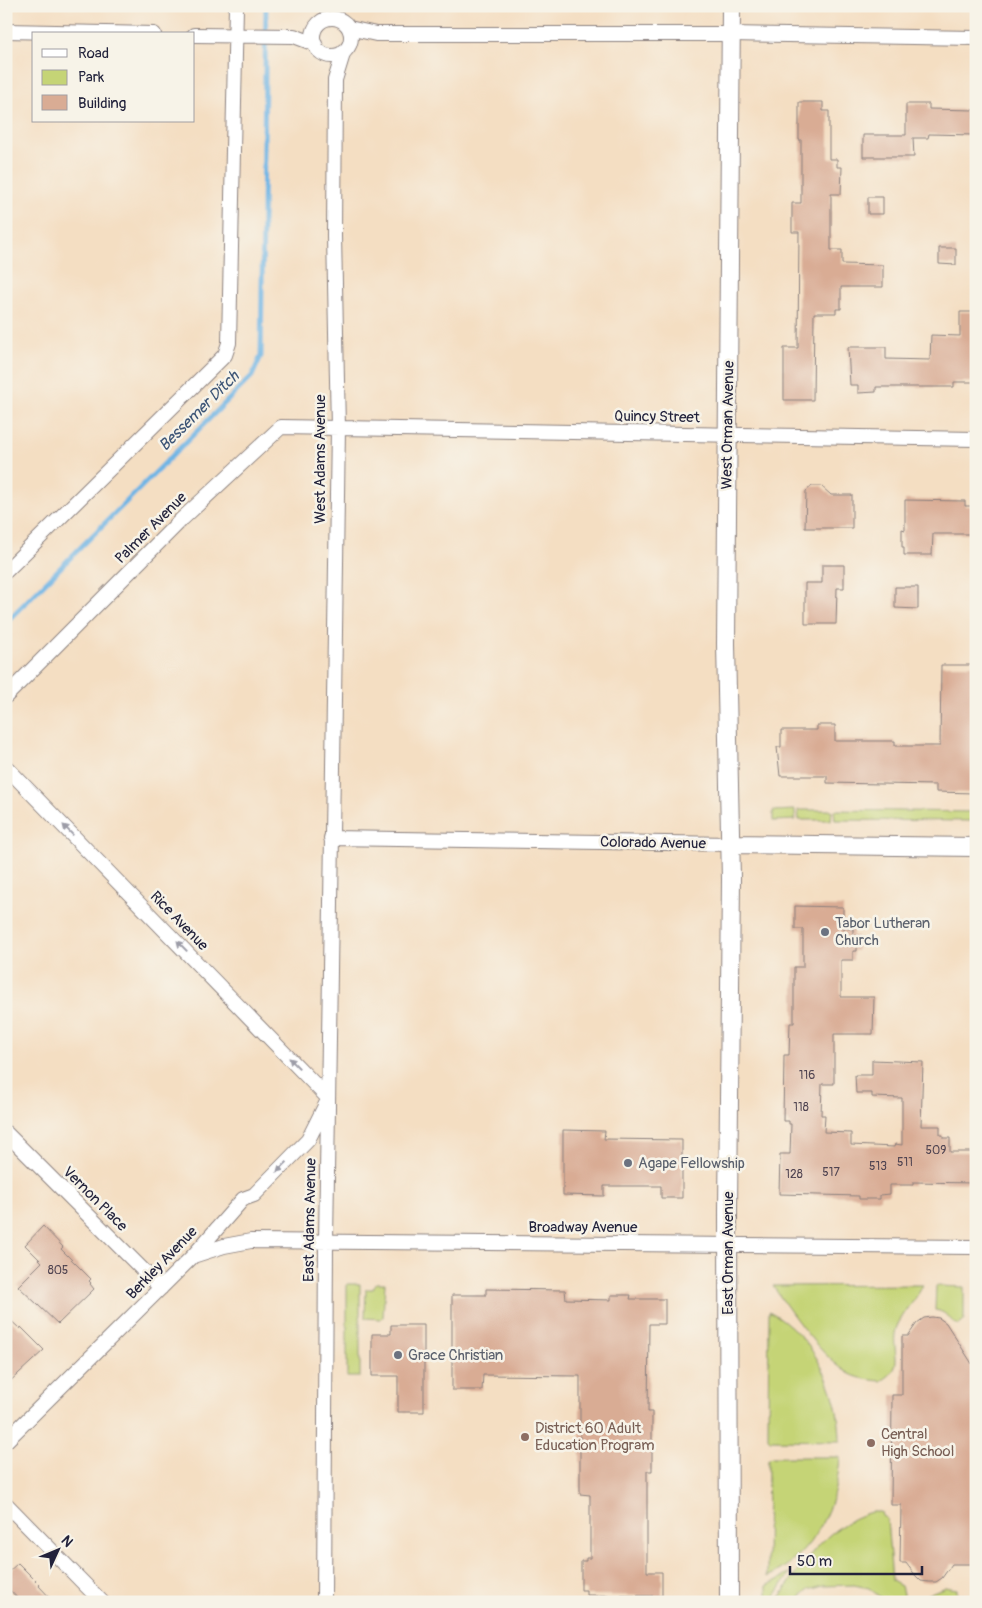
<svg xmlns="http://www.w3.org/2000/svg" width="982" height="1608" font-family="Pangolin,sans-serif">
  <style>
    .green { fill: #c5d476; stroke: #747b58 }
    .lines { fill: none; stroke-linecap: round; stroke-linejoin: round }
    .stream { stroke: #6fb5e5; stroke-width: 5 }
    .building { fill: #d9ac94 }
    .minor-casing { stroke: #8b807e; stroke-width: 16 }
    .tertiary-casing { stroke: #8b807e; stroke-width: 20 }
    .minor { stroke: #fff; stroke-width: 14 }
    .tertiary { stroke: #fff; stroke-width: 18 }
    .oneway { fill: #9c9ca7 }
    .worship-dot { fill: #6b7280; stroke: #f7f3e8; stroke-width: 2 }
    .education-dot { fill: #8d6e63; stroke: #f7f3e8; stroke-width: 2 }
    .labels { text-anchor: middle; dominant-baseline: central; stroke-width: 5; stroke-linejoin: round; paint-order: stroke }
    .number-label { font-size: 12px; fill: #504451 }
    .street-label { font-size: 15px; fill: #22223b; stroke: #f7f3e8 }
    .worship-label { font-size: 15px; fill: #5b616d; stroke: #f7f3e8; text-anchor: start }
    .education-label { font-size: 15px; fill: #785e54; stroke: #f7f3e8; text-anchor: start }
    .water-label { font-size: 16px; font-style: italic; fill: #3d5576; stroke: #f7f3e8 }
  </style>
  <rect width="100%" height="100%" fill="#f7f3e8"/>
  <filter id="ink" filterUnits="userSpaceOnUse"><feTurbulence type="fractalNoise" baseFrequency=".02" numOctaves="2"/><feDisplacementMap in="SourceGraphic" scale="10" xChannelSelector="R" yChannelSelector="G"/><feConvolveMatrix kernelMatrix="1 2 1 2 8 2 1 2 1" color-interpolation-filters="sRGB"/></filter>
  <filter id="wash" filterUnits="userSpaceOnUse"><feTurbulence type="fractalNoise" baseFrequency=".0096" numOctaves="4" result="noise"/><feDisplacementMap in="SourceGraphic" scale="20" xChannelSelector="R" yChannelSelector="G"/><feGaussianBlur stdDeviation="1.12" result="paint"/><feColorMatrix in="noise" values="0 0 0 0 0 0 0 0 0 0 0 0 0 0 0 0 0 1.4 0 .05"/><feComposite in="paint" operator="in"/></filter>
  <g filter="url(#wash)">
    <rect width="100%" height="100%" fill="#f4dec2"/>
    <path class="green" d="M795,810V820L773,821V811Z
      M798,810H832L831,820H799Z
      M834,810L976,812V821L835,820Z
      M376,1283H385L383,1317L381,1319L365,1318L366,1289H373Z
      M347,1284H360V1377H347Z
      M923,1285C917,1299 900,1316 896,1329C890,1351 907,1367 881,1381C870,1380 860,1379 850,1374C822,1358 791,1313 773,1286Z
      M936,1286L964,1287V1321L959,1325C948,1321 949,1312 935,1310Z
      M769,1311C814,1335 840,1392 840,1441L770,1440L768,1438Z
      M771,1457H840C837,1505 813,1557 767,1577L768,1460Z
      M871,1512H881L882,1516L887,1519L892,1581L901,1586L905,1602H886L869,1588L854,1585L823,1586L809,1590L795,1602H777C801,1565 826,1525 871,1512Z
      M790,1573L771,1602H767V1586Z
      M945,1587L957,1589V1602H930L926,1595Z"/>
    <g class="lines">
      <path class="stream" d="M6,622L252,376L261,356L266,6"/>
    </g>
    <g id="blocks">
      <path class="building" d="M799,102H823V111H829V159H837V167H842L841,194H831V250H842V264L883,265V287H841V309H836V313H814L813,400H784V348H798L799,232H792V203H801V140H799Z
        M906,104H929V109L974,110V135L929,134L928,138H913L914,157H863V135H906Z
        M868,197H883V214H868Z
        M939,248H956V265L939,264Z
        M960,312H973V340H976V382H954V387H876V392L858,393V385H850L848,347H886V359L930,360L931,335L960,336Z
        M812,486H821L831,495H852V528H805L806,491Z
        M905,500L965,501V506H974V534H933L932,555H904V547H902V529L905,530Z
        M822,565H844V588H837L836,624H805V583H822Z
        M895,587H918V609L895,608Z
        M941,665H974V793L936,792V785L827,783V776H780L777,747H781V730H817V725H835V741H895V746H940Z
        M795,906L843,907V928L853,929V936H857V951H853V960H841V997H874L873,1034H834V1084H822L821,1115H825L824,1132L851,1133V1145L894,1147L895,1144L902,1145V1098L872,1097V1093H856L855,1075H872V1060L923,1062L921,1126H940V1135H943V1138H950V1152H976V1183L913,1182V1185H890V1194L880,1195V1199H859V1196L779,1194L780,1154H790L791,1124H789V1121H783L784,1055H789L790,1023H794V967H803V929H795Z
        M563,1130L605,1131L604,1139L682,1140V1198H661V1186H604V1196L563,1195Z
        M43,1226L63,1247L61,1249L91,1279L89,1281L91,1283L90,1284L94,1289L58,1324L18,1286L42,1262L25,1245Z
        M486,1289L565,1290L566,1299L611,1300V1295H631L630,1299H665V1324H649L648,1412H652V1471H647V1572H662V1596L586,1595V1590H581V1561H586V1558H590V1495L580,1494V1376L483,1375L482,1390H452V1295H486Z
        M6,1316L20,1329L21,1327L44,1350L6,1385Z
        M932,1317L939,1318L946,1323L976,1370V1564H952L942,1578L936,1582H929L921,1581L916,1576L906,1563H900L901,1505H891L892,1395H902V1336H908L917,1323L924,1318Z
        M391,1325H424V1412H398V1376H372V1334H391Z
        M18,1563L40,1585L39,1586L54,1602H21L6,1586V1574Z"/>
    </g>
  </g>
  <g filter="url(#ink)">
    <use href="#blocks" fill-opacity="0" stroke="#8b807e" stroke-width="1"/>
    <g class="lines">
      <defs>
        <path id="minor" d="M313 37a19 19 0 1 1 38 0a19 19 0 1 1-38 0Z
          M349,28L376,34H731L976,38
          M6,31L154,34
          M194,35L294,36L315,44
          M6,571L225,355L229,343L236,6
          M6,696L181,520L281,427L976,439
          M6,767L328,1098
          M331,838L731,844
          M6,1133L161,1288
          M193,1256L224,1246L251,1241L976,1247
          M6,1441L193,1256L243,1199L254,1195L308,1140L326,1104
          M6,1504L102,1602
          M324,1602L326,1242L338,428L334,236L335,80L344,51"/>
        <path id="tertiary" d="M731,844L976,847
          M729,1602L728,1211L731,879L726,644L731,6"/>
      </defs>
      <use href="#minor" class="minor-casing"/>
      <use href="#tertiary" class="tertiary-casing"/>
      <use href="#minor" class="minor"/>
      <use href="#tertiary" class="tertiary"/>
    </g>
    <defs><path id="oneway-solid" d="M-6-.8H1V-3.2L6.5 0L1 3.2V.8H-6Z" transform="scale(1.25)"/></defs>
    <g class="oneway">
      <use href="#oneway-solid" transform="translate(68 830) rotate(-134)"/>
      <use href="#oneway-solid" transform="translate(182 946) rotate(-134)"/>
      <use href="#oneway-solid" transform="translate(294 1063) rotate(-134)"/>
      <use href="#oneway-solid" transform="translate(282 1167) rotate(136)"/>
    </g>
  </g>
  <g class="worship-dot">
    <circle cx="825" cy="932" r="5"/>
    <circle cx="628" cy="1163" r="5"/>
    <circle cx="398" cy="1355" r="5"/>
  </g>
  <g class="education-dot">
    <circle cx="525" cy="1437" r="5"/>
    <circle cx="871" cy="1443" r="5"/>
  </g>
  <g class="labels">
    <g class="number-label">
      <text x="807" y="1075">116</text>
      <text x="801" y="1107">118</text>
      <text x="936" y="1150">509</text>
      <text x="905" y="1162">511</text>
      <text x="878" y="1166">513</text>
      <text x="831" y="1172">517</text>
      <text x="794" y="1174">128</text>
      <text x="58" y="1270">805</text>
    </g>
    <g class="street-label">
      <text transform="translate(657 417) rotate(1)">Quincy Street</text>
      <text transform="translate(728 425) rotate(-89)">West Orman Avenue</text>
      <text transform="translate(320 459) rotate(-90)">West Adams Avenue</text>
      <text transform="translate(151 528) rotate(-45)">Palmer Avenue</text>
      <text transform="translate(653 843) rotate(1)">Colorado Avenue</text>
      <text transform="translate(179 921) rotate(46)">Rice Avenue</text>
      <text transform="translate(95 1199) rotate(45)">Vernon Place</text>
      <text transform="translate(310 1220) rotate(-89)">East Adams Avenue</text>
      <text x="583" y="1227">Broadway Avenue</text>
      <text transform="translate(728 1253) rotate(-90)">East Orman Avenue</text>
      <text transform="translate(162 1263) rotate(-46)">Berkley Avenue</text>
    </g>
    <g class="worship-label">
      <text x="835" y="923">Tabor Lutheran<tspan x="835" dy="17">Church</tspan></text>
      <text x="638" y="1163">Agape Fellowship</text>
      <text x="408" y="1355">Grace Christian</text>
    </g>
    <g class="education-label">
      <text x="535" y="1428">District 60 Adult<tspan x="535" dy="17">Education Program</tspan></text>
      <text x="881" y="1434">Central<tspan x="881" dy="17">High School</tspan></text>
    </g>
    <g class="water-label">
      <text transform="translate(199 411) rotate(-45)">Bessemer Ditch</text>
    </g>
  </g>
  <rect width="982" height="1608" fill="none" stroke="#f7f3e8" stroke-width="25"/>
  <rect x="32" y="32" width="162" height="90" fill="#f7f3e8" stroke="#a29fa3"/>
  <rect x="42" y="49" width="25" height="8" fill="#ffffff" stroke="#a29fa3"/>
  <text x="78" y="58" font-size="15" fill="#22223b">Road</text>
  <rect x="42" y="70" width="25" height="15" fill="#c5d476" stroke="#a29fa3"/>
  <text x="78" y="82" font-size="15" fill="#22223b">Park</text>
  <rect x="42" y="95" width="25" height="15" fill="#d9ac94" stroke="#a29fa3"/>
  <text x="78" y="108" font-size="15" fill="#22223b">Building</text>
  <g transform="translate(58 1550) rotate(46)" stroke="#f7f3e8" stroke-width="4" paint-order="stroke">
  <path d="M0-4L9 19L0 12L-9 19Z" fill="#22223b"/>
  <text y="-8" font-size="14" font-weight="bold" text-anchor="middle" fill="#22223b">N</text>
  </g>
  <path d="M790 1566v8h132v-8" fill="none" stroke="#22223b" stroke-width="2.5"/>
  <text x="797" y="1566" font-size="15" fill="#22223b" stroke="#f7f3e8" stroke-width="4" paint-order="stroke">50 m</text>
</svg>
